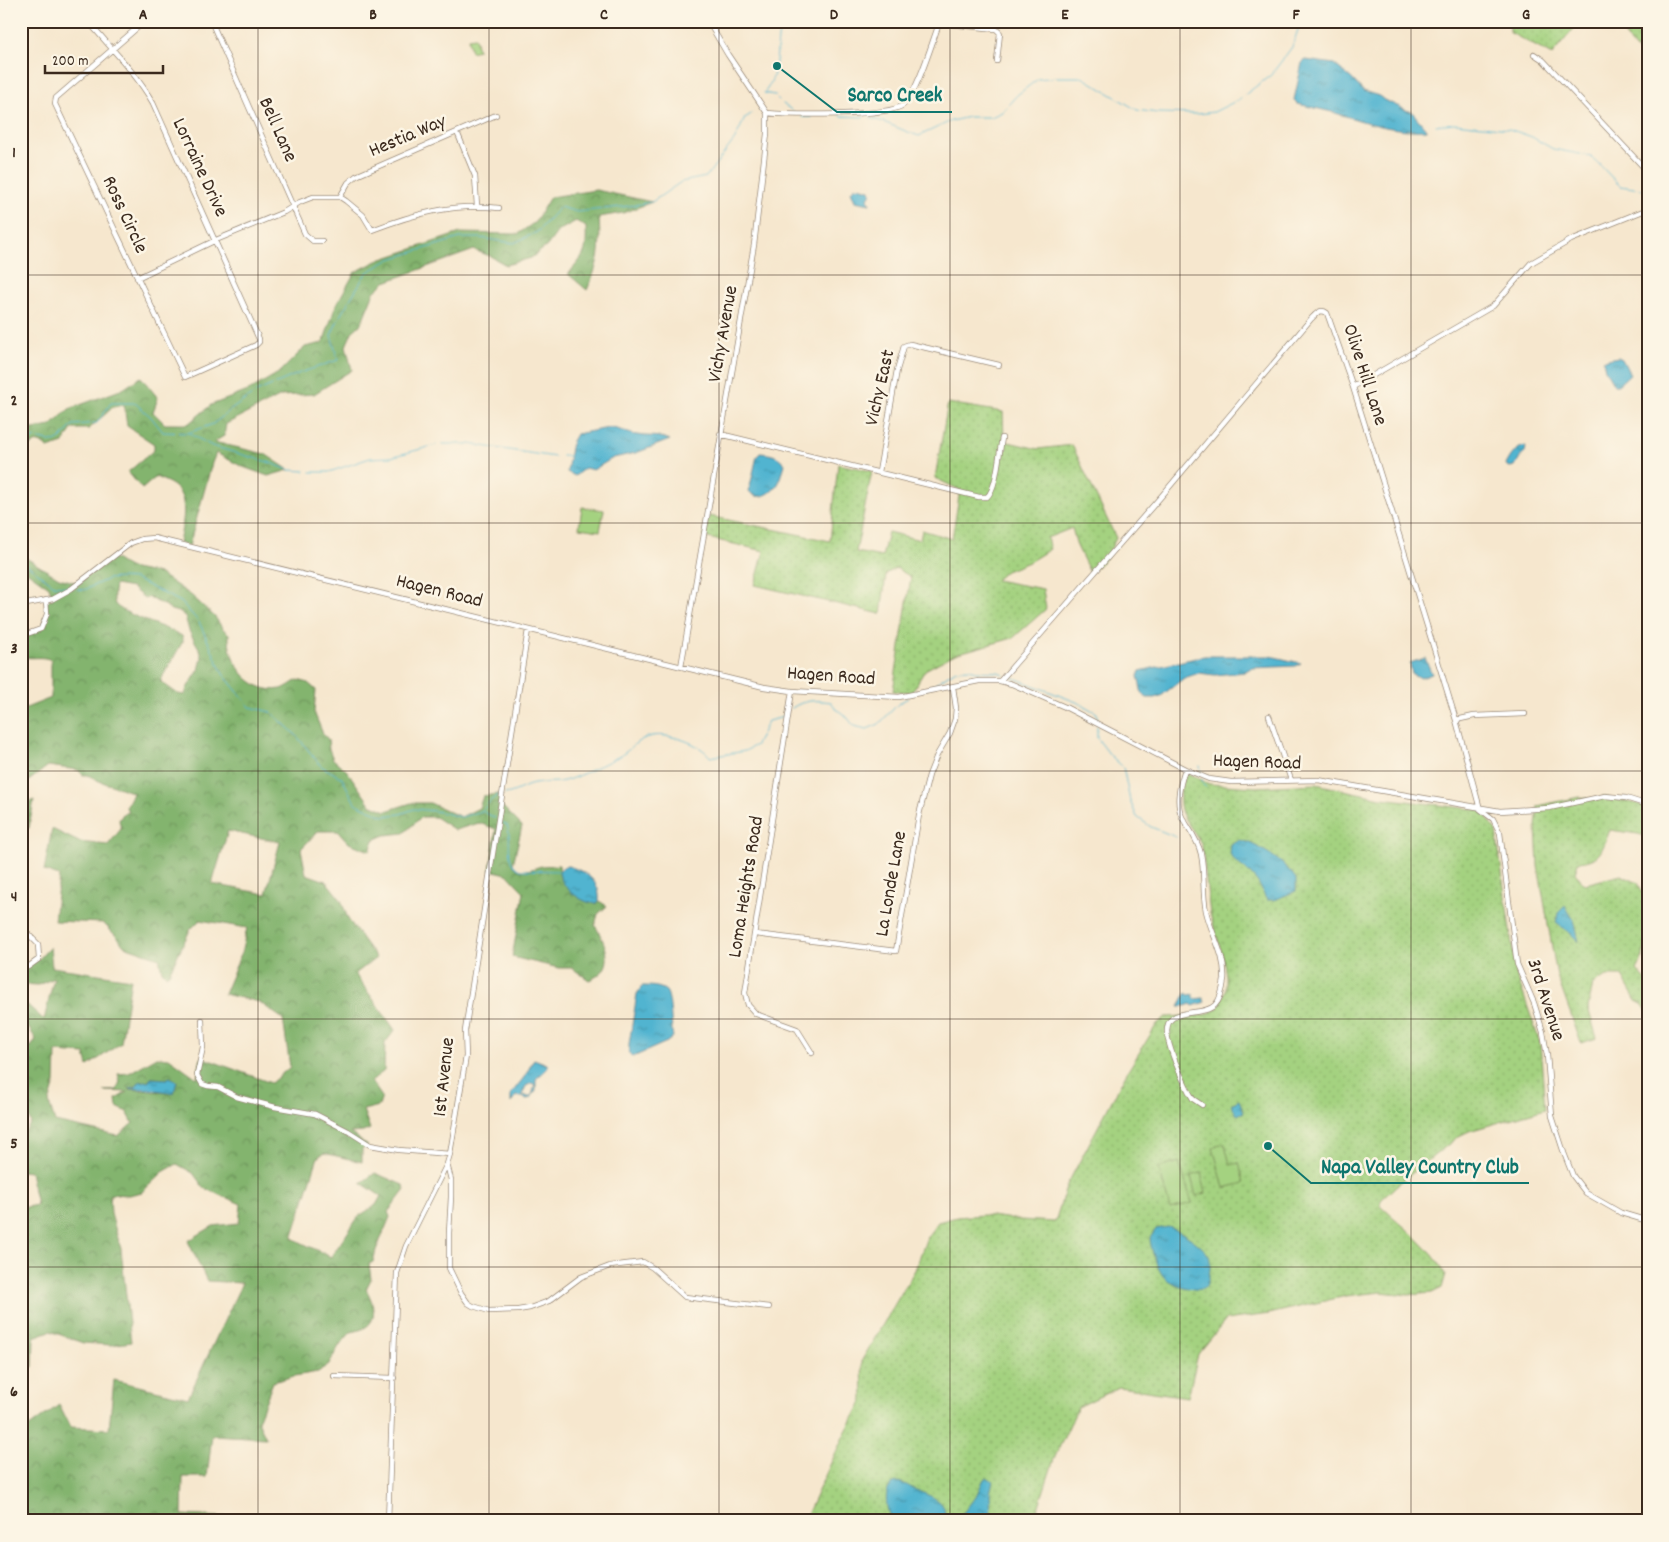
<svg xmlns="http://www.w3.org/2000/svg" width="1669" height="1542" font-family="Dekko,sans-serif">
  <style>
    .grass { fill: url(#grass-dots); stroke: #707e4f }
    .forest { fill: url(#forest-crowns); stroke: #5f6f46; fill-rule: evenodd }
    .pitch { fill: #a4d280; stroke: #707e4f }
    .water { fill: url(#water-ripples); stroke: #466f77 }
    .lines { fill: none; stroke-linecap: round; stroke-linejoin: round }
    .stream { stroke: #51b4d0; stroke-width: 1 }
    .minor-casing { stroke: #988876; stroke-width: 6 }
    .minor { stroke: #fff; stroke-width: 4.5 }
    .grid { fill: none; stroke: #3b2a1e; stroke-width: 1; stroke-opacity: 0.55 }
    .labels { text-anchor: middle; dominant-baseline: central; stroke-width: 5; stroke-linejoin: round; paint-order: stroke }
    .street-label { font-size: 20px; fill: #3b2a1e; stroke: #fcf5e5 }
    .leader { fill: none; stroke: #0f766e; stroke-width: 2 }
    .callout-dot { fill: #0f766e; stroke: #fcf5e5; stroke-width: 2 }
    .callout-label { font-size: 21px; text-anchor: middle; font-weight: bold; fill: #0f766e; stroke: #fcf5e5; stroke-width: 5; stroke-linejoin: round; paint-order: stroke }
    .neatline { fill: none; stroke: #3b2a1e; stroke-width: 2 }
    .grid-label { font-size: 16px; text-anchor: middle; font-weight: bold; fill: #3b2a1e }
  </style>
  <defs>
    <pattern id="grass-dots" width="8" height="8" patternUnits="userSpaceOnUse" patternTransform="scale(1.25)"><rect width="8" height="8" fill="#a4d280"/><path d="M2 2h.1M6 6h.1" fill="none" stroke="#8eb46e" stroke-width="1.8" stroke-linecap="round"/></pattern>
    <pattern id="forest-crowns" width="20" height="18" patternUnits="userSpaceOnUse" patternTransform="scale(1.25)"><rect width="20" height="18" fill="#83b46e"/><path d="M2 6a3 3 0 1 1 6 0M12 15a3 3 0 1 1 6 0" fill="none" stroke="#6c935a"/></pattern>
    <pattern id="water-ripples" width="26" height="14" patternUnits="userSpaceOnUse" patternTransform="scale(1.25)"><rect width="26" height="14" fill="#51b4d0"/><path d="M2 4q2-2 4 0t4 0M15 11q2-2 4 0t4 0" fill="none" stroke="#4493a8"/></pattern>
  </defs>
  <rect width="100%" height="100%" fill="#fcf5e5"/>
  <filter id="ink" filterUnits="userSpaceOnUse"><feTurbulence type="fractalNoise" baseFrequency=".02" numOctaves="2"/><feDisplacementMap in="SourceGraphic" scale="10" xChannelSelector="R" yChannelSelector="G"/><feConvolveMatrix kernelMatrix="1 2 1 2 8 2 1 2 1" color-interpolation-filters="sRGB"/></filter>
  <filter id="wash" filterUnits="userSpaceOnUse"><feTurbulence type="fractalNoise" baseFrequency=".0096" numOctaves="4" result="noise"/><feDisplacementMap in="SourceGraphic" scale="20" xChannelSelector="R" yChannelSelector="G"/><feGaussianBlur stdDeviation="1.12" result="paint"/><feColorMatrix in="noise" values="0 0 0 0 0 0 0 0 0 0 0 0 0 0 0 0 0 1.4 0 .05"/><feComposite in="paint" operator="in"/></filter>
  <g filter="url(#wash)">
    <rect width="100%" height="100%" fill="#f6e7ce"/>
    <path class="grass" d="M1510,21H1580L1552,55L1509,32Z
      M1592,21H1648V64L1624,34Z
      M948,403L1003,412L1004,441L1038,449L1072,445L1116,538L1107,557L1090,573L1077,546L1072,528L1047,538L1050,549L1029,562L1006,571L996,580L1043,589L1046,609L1013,638L955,654L925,670L912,692L893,691L911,577L896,568L886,574L881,614L755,585L764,551L704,537L709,516L830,541L838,464L872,471L856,552L882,557L888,532L920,540L922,530L952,539L960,490L935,478Z
      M1187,773L1209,784L1256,787L1316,784L1381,798L1480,810L1484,813L1496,831L1516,973L1540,1043L1545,1109L1469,1131L1459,1136L1397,1185L1381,1200V1206C1403,1227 1431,1247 1446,1274L1442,1288L1432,1293L1408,1295L1381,1292L1346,1296L1269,1314L1226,1320L1198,1354L1188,1397L1119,1387L1078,1407L1054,1459L1034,1521H804L844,1435L863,1400L862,1360L915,1270L927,1237L938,1222L957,1217L983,1215L1020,1220L1055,1222L1066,1187L1074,1172L1126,1074L1157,1024L1166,1017L1204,1015L1218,1008L1226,990V976L1223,957L1210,914L1202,846C1198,836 1191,829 1185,819C1176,805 1180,786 1187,773Z
      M1579,797L1598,800L1603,797L1638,804L1648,808V837L1638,834L1610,830C1601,851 1602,860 1578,862L1575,873L1585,884L1621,875L1638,883C1641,890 1646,898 1648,905C1651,922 1646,955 1637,970L1648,983V1012L1642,1004L1636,1001L1622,976H1606L1593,984L1588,1008L1597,1038L1581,1043L1557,976L1538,866L1536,827L1538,806Z"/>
    <path class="forest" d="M596,190L652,202L623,213L599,217C601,249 600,261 587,290L568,274C585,255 587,253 586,227L576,221L558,231L547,246L531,258L506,265L490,256L474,250L385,282L374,292L361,324L352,332L346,346L352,370L314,394L281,396L226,424L224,436L214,442L265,454L289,470L268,476L243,467L216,453L212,463L189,546L179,543C182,526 190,499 174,486C169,482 162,480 156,477L142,489L128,472L154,450V444L127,426L124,405L113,407L89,429H72L63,443L48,448L40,442L35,443L21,451V431L51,426L69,409L123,389L141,377L158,398L153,412L165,424H188L211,405L248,391L280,372L305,347L323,343L336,305L355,272L379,260L460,233L518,234L535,222L550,197Z
      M21,555L59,578L78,583L112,557L129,568L160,574L192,596L215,617L223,629L229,634C227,661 251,695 281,689C286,688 293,682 298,680L308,683L316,690L314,712L323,734L328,739L329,749L333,759L347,771L370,804L386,811L411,803H430L461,817L479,808L483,796L499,794L500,804L522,826L513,864C520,876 532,868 542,866C547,865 553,866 559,865C559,889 576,893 595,904L599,901L607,906L598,914L595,925C606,945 618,969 589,980L572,968H559L512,957L524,892L507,874L490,870L496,829L479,823L455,830L435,817H421L404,833L385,835L374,840L370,851L349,843L338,831H318L301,849L306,874L326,881L341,900L348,919L376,958L355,974L395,1030L385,1043L384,1071L371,1081L382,1097L379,1106L363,1110L370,1129L363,1132L350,1133L368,1146L362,1149V1162L324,1153L318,1157L292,1238L331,1257L359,1216L376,1205L381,1196L361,1183L375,1173L403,1185L405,1190L388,1212L390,1217L376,1250L373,1262L369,1264L371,1279L366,1289C377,1309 379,1328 351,1332L339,1346L329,1364L318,1372L294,1376L273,1382L258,1421L266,1438L212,1435L207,1477H183L182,1515L226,1517V1521H21V1433L59,1405L70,1427L109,1429L114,1380L188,1398L242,1283L207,1281L188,1241L213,1226L239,1223L241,1204L204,1188L193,1173L177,1164L163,1172L142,1192L129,1195L110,1194L111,1214L121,1249L131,1342L111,1345L83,1343L50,1331L34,1337L33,1367L21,1365V1208L37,1205L30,1172L21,1171V1137L31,1123L21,1096V1042L31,1047L36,1039L21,1017V999L44,1020L54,978L38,985L21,984V968L39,959L50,947L52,967L131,979L121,1043L88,1066L85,1054L56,1052L55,1083L49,1103L55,1122L118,1136L133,1123L127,1112L117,1107L116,1099L127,1092L103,1091L117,1090L120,1081L118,1074L129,1073L157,1057L169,1058L197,1078L201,1057L271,1083L290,1067L283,1019L259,1002L224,994L241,954L247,928L200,920L190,930L169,973L166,975L162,971L159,958L124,946L117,937L103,923L54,921L59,876L44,871L52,829L79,842L108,845L121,829L119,820L123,814L128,812L126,807L133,793C123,788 113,786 102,782C95,780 90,774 83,775L78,770L48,766L21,787V710L51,698V660C42,655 31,660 21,656V636L41,629L47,614L46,600L53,599L49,587L25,570H21ZM115,585L132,588L145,599L149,597L161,604L165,605L171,610L179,612L185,616L189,631L200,650L202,658L199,670L187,688L185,695L178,694L161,682L162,678L183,641L182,636C171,629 120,613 115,604C113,599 114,589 115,585ZM228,831L280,842L266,894L212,884ZM170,1077L177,1081L174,1093L129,1089L136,1087L138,1084L149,1081L151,1078L167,1079Z
      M34,800L29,828L21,831V805Z"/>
    <path class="pitch" d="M475,37L478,50L471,52L468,38Z
      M582,507L604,510L600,531L579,528Z
      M1225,1144L1230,1165L1239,1163L1244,1183L1224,1188L1213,1147Z
      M1179,1162L1192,1203L1170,1209L1159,1168Z
      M1201,1173L1206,1193L1196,1196L1191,1176Z"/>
    <path class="water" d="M1306,60L1334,64L1352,79L1363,91L1379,96L1384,100L1413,113L1427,130C1391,132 1366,122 1332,112C1321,109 1309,107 1298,104L1294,100L1302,63Z
      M859,187L870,190L871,193L868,198L870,204L855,201L851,191L854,188Z
      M1618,357L1622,359L1630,374L1618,385H1614L1605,369L1603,360Z
      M609,428C620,428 627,434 637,435C648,437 659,435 670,440L636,453L613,458L593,470L585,468L575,476L567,472L572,441L576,434Z
      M1526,446L1525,453L1520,457L1515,466L1510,467L1506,465C1510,457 1516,447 1526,446Z
      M760,453C771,454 778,455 785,464C783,470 782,478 778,484C772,494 757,502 749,491L757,456Z
      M1204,656H1270L1301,663L1296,666L1251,668L1244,672L1215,675L1199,673L1184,678L1161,696L1155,698H1147L1142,694L1138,676L1140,671Z
      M1425,658L1432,674L1421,678L1412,674L1410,663Z
      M1240,840C1258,844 1286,863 1296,879V891L1274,900H1267C1262,893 1261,885 1255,879C1248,869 1236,865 1230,854L1231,845Z
      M568,866C585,871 601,881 599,901L597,903C583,906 558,884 559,871L563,867Z
      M1565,906L1574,920L1579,942L1570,933L1556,923L1558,913Z
      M642,986C650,986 660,986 666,991C671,996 671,1028 673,1037L667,1042L633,1057L629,1052V1044L637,994Z
      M1186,993L1189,995L1193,994L1195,999L1203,998L1205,1002L1193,1006L1191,1004L1185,1006H1179Z
      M534,1059L547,1064L548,1068L536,1079V1090L531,1098L527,1099L522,1097L524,1095L528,1097L532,1095L535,1085L532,1083L526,1086L521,1097L516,1096L511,1103V1094L525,1076Z
      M170,1077L177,1081L174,1093L149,1089H131L128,1088L136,1087L139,1082L145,1081L148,1082L151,1078L166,1079Z
      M1239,1100L1244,1112L1237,1115L1231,1104Z
      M1168,1227C1180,1230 1203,1245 1209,1256C1211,1262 1210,1270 1209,1276C1208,1282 1207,1285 1203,1289C1193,1291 1173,1285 1165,1278C1158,1272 1150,1247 1150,1238L1156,1229Z
      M987,1477L993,1481L990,1493L991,1521H957L976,1496L984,1479Z
      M896,1482C903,1482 908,1486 914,1489C928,1496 951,1500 943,1520L891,1521C887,1509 881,1489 896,1482Z"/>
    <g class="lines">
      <path class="stream" d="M779,100L774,95L764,93C782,72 773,45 782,21
        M783,104L793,111
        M840,116L864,117
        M802,117H811
        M870,118C888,122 902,131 919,136L951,121L969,117H991L1002,112L1017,95L1038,79L1056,77H1082L1137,110L1157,113L1197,114L1214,112L1238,100L1271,75L1292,47L1299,27
        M1436,125L1455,123L1509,129L1532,137L1553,149L1590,156L1599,164L1620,186L1648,190
        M190,434L212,446L268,462L289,470L305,471
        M442,444H469L555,457
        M21,445L35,438L54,442L60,439L73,425L97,423L111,403H135L151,417L163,432L188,433L213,424L232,409L256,392L300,373L338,360L331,335L340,316L366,273L390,259L460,238H480L514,243L537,232L560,207L577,212L629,206L652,202L681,182L706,177L735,139L745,118L751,114
        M562,456H570
        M311,472H329L370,458L391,457L436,445
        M21,563L26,564L54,585L68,587
        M77,589L84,590L108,579L121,578L135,579L181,602L199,622L223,674L250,707L271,712L296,735L321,766L342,778L355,803L383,816L400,814L414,809L435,811L461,817L482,811L495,818
        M1009,676L1079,703L1097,713V719
        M925,690L956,670L969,669L977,671L998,672L1003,674
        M792,708C805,699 816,700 831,702L835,708L847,717L854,726L867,729L879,724L899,703L908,698
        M1097,726V738L1110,755L1123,767L1130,801L1137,817L1151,827L1176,837
        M1200,766L1201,773
        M1202,779L1203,785L1206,787
        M505,794C515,793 524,786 534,784C544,782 555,783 564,781C579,777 605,763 620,756C632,749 636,739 652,736C669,733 700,743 710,757L745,751L756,745L768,721L780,718L786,713
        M482,811L490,801L499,794
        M501,822L507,825C513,840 503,861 520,870L559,871"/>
    </g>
  </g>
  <g filter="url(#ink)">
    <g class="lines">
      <defs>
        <path id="minor" d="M88,21C110,47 136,73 153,103L259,339V342L256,345L185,377L55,104L56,98L145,21
          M211,21L305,234L313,241H322
          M940,23L996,29L1000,33L997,61
          M1534,54L1543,60L1648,172
          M767,113C789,115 889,117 903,105C918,92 932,42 940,21
          M457,132L475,176L477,206
          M340,197L348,183L356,176L496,115
          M137,278L216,240L284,212L300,202L313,197H340L346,201L363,215L372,230C414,214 453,203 499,208
          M1353,387L1493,306L1531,263L1571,240L1648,209
          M720,434L979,497H987C997,488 999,453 1002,438
          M879,472L897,370L904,346L910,344L999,365
          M21,605L53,599L71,589L131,543L142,539L154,538L764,687L792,691L899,697L979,681H1000L1012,684L1065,707L1185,769L1209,779L1231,782L1318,780L1500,811L1549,808L1605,796L1626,798L1648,805
          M21,636L41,629L47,614L46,600
          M681,667L754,245L767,134V113L728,55L708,21
          M1000,681L1165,492L1311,319C1316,314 1320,308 1327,313L1353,387L1384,486L1456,720L1480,809L1493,819L1500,833L1517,964L1534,1003L1543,1032L1547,1055L1552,1116L1564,1153L1573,1176L1586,1193L1621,1213L1648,1221
          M792,691L745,993L748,1005L756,1014L797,1029L812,1053
          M1269,716L1291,780
          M1456,720L1474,716L1525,714
          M1185,769C1180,784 1175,802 1182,817C1189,829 1198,840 1201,854C1205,873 1202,892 1206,911C1211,934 1226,955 1224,980C1223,988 1221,999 1215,1005C1201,1019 1160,1003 1168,1039C1172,1057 1181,1076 1189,1092L1193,1099L1202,1105
          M755,934L896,951L919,815L929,775L937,755L950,733L955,719L956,708L953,687
          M21,968L28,967L39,959L38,944L24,930
          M202,1020L203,1047L197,1075L202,1084L208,1086L218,1087L237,1097L275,1107L315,1114L348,1131L370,1145L399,1150L450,1154
          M447,1164L451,1180V1197L449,1233V1268L461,1293L468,1303L473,1306L489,1311L518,1310L530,1308L549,1301L581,1277L610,1266L643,1262L653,1268L685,1297L769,1307
          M334,1376L394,1378
          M388,1521L397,1273L406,1246L447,1164L450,1154L466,1056L465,1031L528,630"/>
      </defs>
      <use href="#minor" class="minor-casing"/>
      <use href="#minor" class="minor"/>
    </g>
  </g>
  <path class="grid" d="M258,21V1521M489,21V1521M719,21V1521M950,21V1521M1180,21V1521M1411,21V1521M21,275H1648M21,523H1648M21,771H1648M21,1019H1648M21,1267H1648"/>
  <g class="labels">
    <g class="street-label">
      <text transform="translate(277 130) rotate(66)">Bell Lane</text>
      <text transform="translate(408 137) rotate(-23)">Hestia Way</text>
      <text transform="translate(199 168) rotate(65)">Lorraine Drive</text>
      <text transform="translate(124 215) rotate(65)">Ross Circle</text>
      <text transform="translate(724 334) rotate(-80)">Vichy Avenue</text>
      <text transform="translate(1364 375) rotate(72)">Olive Hill Lane</text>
      <text transform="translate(881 388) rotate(-77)">Vichy East</text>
      <text transform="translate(439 592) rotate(14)">Hagen Road</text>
      <text transform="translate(831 677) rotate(4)">Hagen Road</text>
      <text transform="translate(1257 763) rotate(2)">Hagen Road</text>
      <text transform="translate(892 884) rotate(-80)">La Londe Lane</text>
      <text transform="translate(747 887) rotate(-81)">Loma Heights Road</text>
      <text transform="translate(1545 1000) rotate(72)">3rd Avenue</text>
      <text transform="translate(445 1077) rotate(-84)">1st Avenue</text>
    </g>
  </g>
  <path class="leader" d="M777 66L837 112H952M1268 1146L1311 1183H1529"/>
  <g class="callout-dot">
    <circle cx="777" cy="66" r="5"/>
    <circle cx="1268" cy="1146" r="5"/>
  </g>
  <g class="callout-label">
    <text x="895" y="101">Sarco Creek</text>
    <text x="1420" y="1173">Napa Valley Country Club</text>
  </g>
  <rect width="1669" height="1542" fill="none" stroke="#fcf5e5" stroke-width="55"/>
  <path d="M45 65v8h118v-8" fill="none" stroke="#3b2a1e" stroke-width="2.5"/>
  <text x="52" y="65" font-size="15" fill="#3b2a1e" stroke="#fcf5e5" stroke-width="4" paint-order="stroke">200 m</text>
  <rect x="28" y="28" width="1614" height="1486" class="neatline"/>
  <g class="grid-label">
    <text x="143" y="19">A</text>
    <text x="373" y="19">B</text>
    <text x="604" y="19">C</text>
    <text x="834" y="19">D</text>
    <text x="1065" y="19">E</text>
    <text x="1296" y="19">F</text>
    <text x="1526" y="19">G</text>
    <text x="14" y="157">1</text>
    <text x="14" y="405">2</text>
    <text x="14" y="653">3</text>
    <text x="14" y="901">4</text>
    <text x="14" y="1148">5</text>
    <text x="14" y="1396">6</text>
  </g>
</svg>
